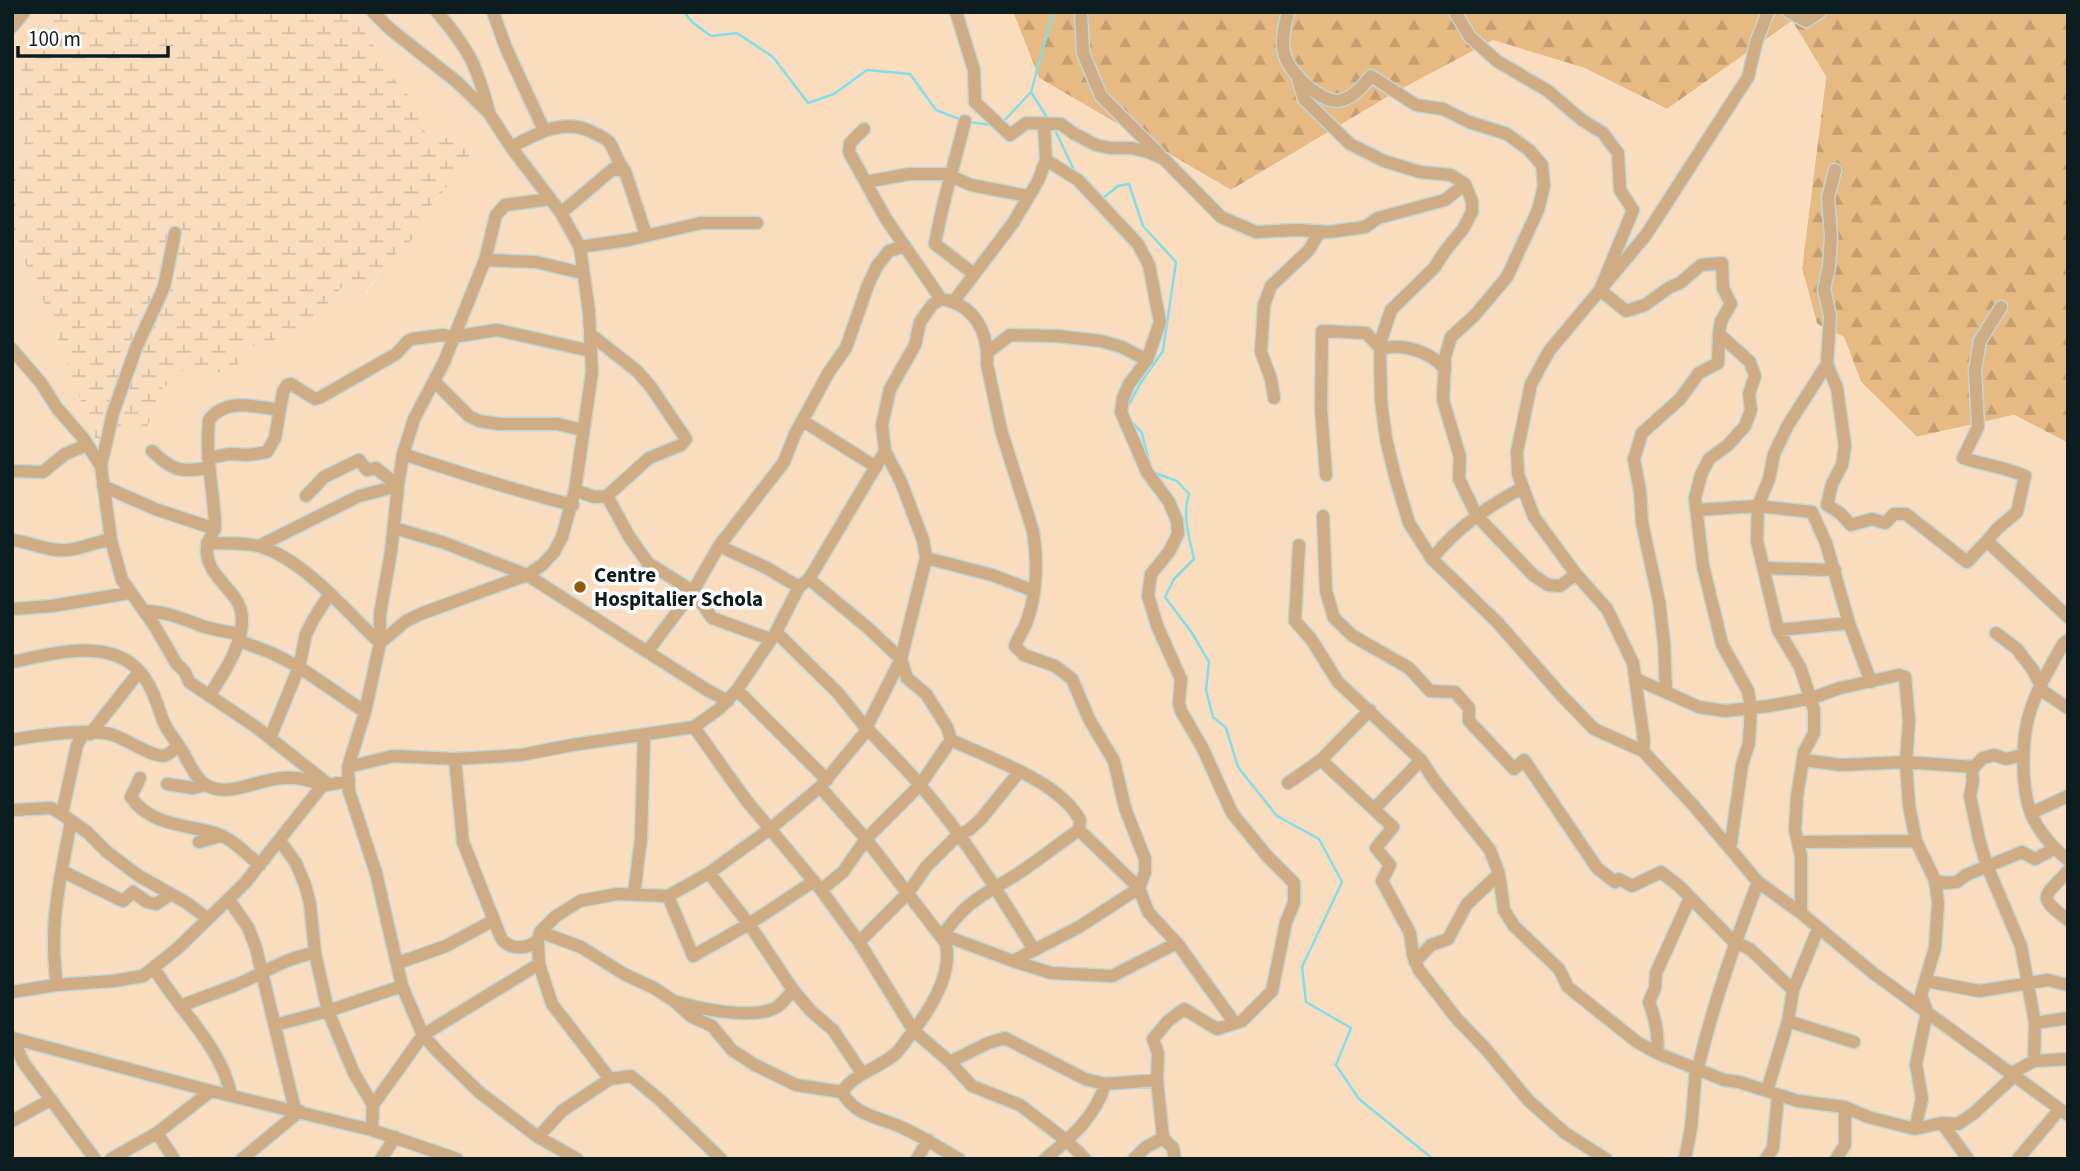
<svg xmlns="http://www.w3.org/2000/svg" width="2080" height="1171" font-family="'Source Sans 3',sans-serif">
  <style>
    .forest { fill: url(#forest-firs) }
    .wetland { fill: url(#wetland-marsh) }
    .park { fill: #f9ddbe }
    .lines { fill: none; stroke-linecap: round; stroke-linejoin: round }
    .stream { stroke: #82deea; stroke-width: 2.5 }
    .minor-casing { stroke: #bdd7da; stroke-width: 15 }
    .minor { stroke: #cfac84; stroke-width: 12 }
    .poi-dot { fill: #905c0d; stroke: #fff; stroke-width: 2.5 }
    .labels { text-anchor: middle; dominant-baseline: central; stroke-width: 7; stroke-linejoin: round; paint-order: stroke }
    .poi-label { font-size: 21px; font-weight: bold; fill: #0b1d1f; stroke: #fff; text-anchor: start }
  </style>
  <defs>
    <pattern id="forest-firs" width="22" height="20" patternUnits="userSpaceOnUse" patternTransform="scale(1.75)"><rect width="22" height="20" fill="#e8ba83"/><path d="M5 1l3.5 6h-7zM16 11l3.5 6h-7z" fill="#c69f71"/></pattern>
    <pattern id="wetland-marsh" width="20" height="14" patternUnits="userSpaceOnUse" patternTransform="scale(1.75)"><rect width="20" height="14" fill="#f9ddbe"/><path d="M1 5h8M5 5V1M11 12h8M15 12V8" fill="none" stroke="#d4bda3"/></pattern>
  </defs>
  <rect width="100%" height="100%" fill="#dffafe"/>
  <path class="forest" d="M1013,12H2068V443L2014,415L1917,437L1861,382L1844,337L1817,324L1802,268L1826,77L1792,21L1667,109L1582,67L1401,89L1231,190L1039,78Z"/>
  <path class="wetland" d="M59,12H342L364,30L380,55L391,76L416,103L428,141L454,136L472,150L464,167L430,207L414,238L387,262L365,293L346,283L315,318L265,345L244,347L236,373L162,389L146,431L116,428L96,444L55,331L40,293L12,238V171L26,151C21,132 15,110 17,90C20,61 41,34 59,12Z"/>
  <path class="park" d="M12,12H59C42,34 20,61 17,90C15,110 21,132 26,151L12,171Z
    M342,12H1013L1039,78L1231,190L1401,89L1493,40L1582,67L1667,109L1792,21L1826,76L1802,268L1817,324L1844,337L1861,382L1916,437L2014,415L2068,443V1159H12V238L40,293L55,331L97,443L116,428L146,430L162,389L184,370L236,373L243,347L265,345L315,318L346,283L366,293L387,262L414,238L430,207L464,167L472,150L454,136L428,141L416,103L391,76L380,55L364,30Z"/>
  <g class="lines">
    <path class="stream" d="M684,12L692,22L711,36L737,33L773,57L808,103L834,94L867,70L910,74L936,110L962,120
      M1031,92L1048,119
      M968,122L993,125
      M1002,123L1031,92L1053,12
      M1054,128L1075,172
      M1103,198L1118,186L1129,184L1143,226L1176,262L1163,351L1140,384L1126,410
      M1129,418L1142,433L1150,465
      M1155,473L1177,481L1189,494C1182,515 1189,537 1194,559L1174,579L1165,597L1192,633L1209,662L1206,690L1213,717L1226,728L1238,767L1277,816L1319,839L1342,882L1302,967L1306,1002L1351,1028L1336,1065L1359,1099L1433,1159"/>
    <defs>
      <path id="minor" d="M373,12L390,29L457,82L489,113L511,147L561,213L580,247L589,312L592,372L575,490L562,537L554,552L542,565L527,575L423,613L406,621L380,643L365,712L348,767L349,791L376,873L402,986L423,1035L438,1052L479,1092L538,1137L577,1159
        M437,12C469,49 477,66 489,112
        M493,12L506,48L544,130
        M956,12L974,70L975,102L1010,135L1026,123L1061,124L1073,133L1096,145L1110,148H1132L1148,152L1164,159L1221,217L1256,232L1298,230L1329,232L1365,227L1378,218L1445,200L1465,184L1472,201V212L1463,229L1445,251L1434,268L1391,310L1382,337L1380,356L1381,401L1386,439L1395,476L1409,523L1432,559L1498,623L1562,696L1594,729L1643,751
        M1081,12L1083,53L1101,96L1159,154
        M1288,12C1285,25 1280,42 1285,56C1290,73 1323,106 1342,100C1355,96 1363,86 1371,76L1416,105L1443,109L1469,122L1507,134L1529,150L1542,165L1544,186L1538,210L1507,277L1475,315L1451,337L1445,357L1443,400L1460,457L1459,479L1477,516L1533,575L1548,585L1560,586L1576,574L1607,609L1633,663L1644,741L1643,751L1694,806L1758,882L1801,913L1873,973L2068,1115
        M1455,12L1470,37L1497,61L1548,91L1582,120L1603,133L1618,153L1620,190L1633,210L1600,290L1626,311L1645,305L1670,287L1680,283L1701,265L1722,263L1723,288L1731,304L1721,321L1719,334L1750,362L1755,376L1749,394L1751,410L1745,426L1728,445L1709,459L1701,475L1695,498L1703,566L1722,644L1748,691L1751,707L1749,743L1742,765L1731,843L1724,839
        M1789,12L1806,21L1820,12
        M12,27L24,12
        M1298,79L1304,99L1350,144L1384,161L1420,172L1451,175L1465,184
        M965,121C955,162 942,203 935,244L974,274
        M864,129L850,143L849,152L886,219L941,299
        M511,147C538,133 565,117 594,133C599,135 605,138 609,142C616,151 616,161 625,171
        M1046,160L1078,180L1138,244L1149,265L1160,322L1147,360L1129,384L1123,398L1121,412L1147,472L1169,502L1177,521L1178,534L1169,552L1151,574L1148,596L1158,628L1181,679L1179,703L1181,711L1202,747L1232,813L1267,856L1294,883V903L1286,922L1272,991L1242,1021L1217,1029L1184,1009L1168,1021L1153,1039L1158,1053L1157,1080L1163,1138L1173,1148L1175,1159
        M866,182L909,174H946L971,185L1027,196
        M561,213L613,169L625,171L646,235
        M175,233L164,287L136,348L113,413L101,466L111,540L122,580L154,625L176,663L185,672L189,682L256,727L328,784
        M580,247L628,240L701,223H757
        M485,260L536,262L582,273
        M954,301L1013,223L1038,181L1046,160L1044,125
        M2001,307L1980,341L1975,370L1978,427L1963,458C1984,465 2005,467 2025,476L2017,512L1997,529L1987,541L2068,617
        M590,334L637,371L651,387L686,439L681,445L649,458L607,496
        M12,349L41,383L57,408L83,438L101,466
        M988,352L1010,335L1057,336L1101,341L1122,347L1147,360
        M1827,364L1837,388L1845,446L1842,465L1832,484L1827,505L1840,513L1851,525L1872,519L1885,523L1894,514H1906L1967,562L1987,541
        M435,382L469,416L479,421L499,424H558L582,430
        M1274,398L1271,379L1261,352L1264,305L1271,286L1309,250L1320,231
        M803,421L876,467
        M152,451C174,472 180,472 209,468
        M403,454C460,473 515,491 573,505
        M208,458L229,454L248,455L267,452L275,438L283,392L287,385L291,384L315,399L321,397L396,354L408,341L412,339L442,335L452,337L497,330L591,351
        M12,471L43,472L65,454L87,445
        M1326,475L1321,409L1322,331L1366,333L1381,349C1402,342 1431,352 1445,369
        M103,486L155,509L215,529
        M575,490L594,497L607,496L630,538L648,563L693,591L712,618L770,639
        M306,496L324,477L359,460L367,470L376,468L398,486
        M1696,510L1758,506L1812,512L1826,543L1849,623L1871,682
        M1323,516L1326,591L1334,618L1353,636L1409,668L1430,691L1455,692L1469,708V721L1514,769L1524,760L1597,868L1615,882L1619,879L1632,886L1661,872L1680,887L1734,942L1750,949L1793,990
        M394,528L442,542L527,575L707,690L728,701
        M12,540C31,542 48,552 67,550C82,549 96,541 111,540
        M207,543C224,544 246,542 262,547C306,562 346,611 380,643
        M1299,545L1295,621L1311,639L1338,682L1421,760L1434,780L1490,850L1499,874L1504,910L1514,926L1559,969L1568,987L1637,1042L1657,1053L1724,1080L1739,1082L1798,1101L1845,1107L1868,1117L1915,1129L1942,1123L1958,1124L1974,1113L2013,1077
        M259,546L359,496L398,486
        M719,546L765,567L799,587
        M926,558L992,575L1034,591
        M1432,559C1456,528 1488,506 1522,488
        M1764,568L1835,570
        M1576,574L1534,517L1518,474L1517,452L1531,384L1549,351L1646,235L1748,77L1757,40L1768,12
        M809,579L868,628L901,659L907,678L926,694L947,727L951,740C991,759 1059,781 1080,820L1079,830L1139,888L1148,912L1177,943L1234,1022
        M12,609L52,606L129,593
        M144,611C165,611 183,619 202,626C214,630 227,632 240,634
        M1778,630L1849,623
        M776,632L838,693L866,728
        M1996,633L2017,649L2033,670L2044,692L2068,708
        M2068,640L2063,644C2051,666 2037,688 2030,712C2021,739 2021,787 2031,814C2039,832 2053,848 2068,860
        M240,641L274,654L299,667L365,712
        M380,643V614L391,552L398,486L403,454L414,419L444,362L485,260L496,215L505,205L550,199
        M647,652L693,591L719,546L784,462L795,434L829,372L846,348L868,285L877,266L889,251L905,246
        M12,662C57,653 122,633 149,685C156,697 159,712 165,725C170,734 177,743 183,752C189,763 196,780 208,786C237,802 277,761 322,786
        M1636,679L1699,707L1725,711L1769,706L1812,698L1840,688L1899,675L1905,677L1909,720L1906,762L1909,805L1916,841L1935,880L1938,903L1935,948L1921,995L1927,1012L1916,1064L1922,1099L1915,1129
        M737,690L827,780
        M1666,692L1664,642L1659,601L1642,523L1640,491L1634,459L1642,433L1680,399L1699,373L1718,363L1719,334
        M209,696C225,672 256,626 235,598C225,583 209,573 207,553C205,541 216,533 215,522C213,488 205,454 209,420C226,397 256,407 280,410
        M694,727L746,800L821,890L859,942L914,1031L950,1062L972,1086L1020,1105L1067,1141L1085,1159
        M868,729C885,748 904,766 920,785C964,836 999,893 1034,950
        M90,734L139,672
        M270,738L299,667L306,634L313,620L329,595
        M12,740C39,735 84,729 110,734C124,737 155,760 166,755C170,754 175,748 178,745
        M455,759L463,842L501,938C509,950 527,950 538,940
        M1321,760L1393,827L1376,848L1390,865L1382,881L1410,933L1413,955L1419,970L1457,1019L1485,1048L1528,1100L1565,1133L1606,1159
        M1803,760L1842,765L1906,762L1974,767L1972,772L1973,781L1970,796L1979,839L1987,866L2021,946L2035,1023L2034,1061
        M348,767L393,756L455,759L521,755L572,745L694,727L719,709L737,690L776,632L799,587L809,579L885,451L882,425L890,389L915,345L920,322L932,305L941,299C974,304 989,332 987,364L1001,430L1033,531C1038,560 1037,593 1027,621C1024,630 1018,637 1015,646L1024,655L1055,666L1072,679L1089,719L1114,761L1125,808L1145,859V872L1139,888L1079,927L1013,961
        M1974,767L1983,758L1994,755L2006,759L2023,755
        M140,778L131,797C151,826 184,824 215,833C232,838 246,854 260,865
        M1288,783L1321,760L1370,710
        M167,784L193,788L206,785
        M820,787L866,839L945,942
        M1375,808L1421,760
        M12,810L51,808L60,813L87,832L107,852L139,876L187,903L208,919
        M2031,813L2068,796
        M62,814L77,745L83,734
        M280,841L296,863L305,885L310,903L315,953L328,1011L354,1073L373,1105L372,1130
        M199,842L220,836
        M1798,842L1916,841
        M62,871L123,901L133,892L147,902L156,904L171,894
        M2068,871C2045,897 2035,895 2068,920
        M709,873L749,924L793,990L811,1011L833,1030L862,1073
        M1935,880L1945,883L1957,882L1966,875L2022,852L2035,859L2054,849
        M821,890L843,872L866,839L920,785L951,740
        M634,894L641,839L644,735
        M668,896L693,956L749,924L814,881
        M229,900L248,927L256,948L295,1110
        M1801,913V856L1795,830L1797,797L1804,752L1814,733V709L1800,667L1778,630L1757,541L1758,506L1769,479L1774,454L1788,425L1827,364L1830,316L1824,289L1829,267L1831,237L1828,198L1835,170
        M540,932L581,947L624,974L654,988L674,1001L692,1017L712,1026L732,1050L755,1065L796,1085L842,1092C855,1116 879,1117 901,1127C921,1136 940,1148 959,1159
        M943,935L1013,961L1051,973L1112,976L1177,943
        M859,942L908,893L926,867L959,834L969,830L981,819L1019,772
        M1415,962L1431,945L1448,939L1467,904L1499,874
        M398,963L446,946L494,920
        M154,968C179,1011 221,1045 231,1095
        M1926,981L1979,991L2048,980L2068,985
        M56,985C56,972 54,959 54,946C53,906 64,860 71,821
        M12,992L56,985L113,981L143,976L178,948L245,883L322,786L349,781
        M677,1002C700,1009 750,1019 773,1009C781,1006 787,997 793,990
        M181,1006C200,998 219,992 238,984C264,973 287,957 315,953
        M1788,1021L1854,1042
        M2035,1023L2068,1018
        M275,1025L328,1011L402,986
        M12,1038L211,1091L372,1130L457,1159
        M13,1038L23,1062L95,1159
        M1657,1053C1659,1034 1655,1019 1649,1002L1655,988L1656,973L1690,898
        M950,1062L988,1043L1005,1038L1085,1079L1105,1084L1157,1080
        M2010,1074L2034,1061L2068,1059
        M1767,1091L1788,1021L1793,990L1818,929
        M842,1092C855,1073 877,1069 894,1055C899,1051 904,1043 908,1038C928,1013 958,969 943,935C968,898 987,894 1022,871C1041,858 1060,843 1079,830
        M373,1105L423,1035L539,964
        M12,1121L50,1100
        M1942,1123L1968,1159
        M157,1133L174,1159
        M538,1137L562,1111L610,1079
        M111,1159L157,1133L211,1091
        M242,1159L300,1111
        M381,1159L395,1137
        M721,1159L660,1100L631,1076L610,1079L552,1004L539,964L538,940L540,932L556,916L580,901L617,894L668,896L709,873L770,829L820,787L868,729L866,728L901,659L926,558L923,540L901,482L885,451
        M917,1159L928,1140
        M1045,1159C1070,1138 1096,1117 1105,1084
        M1134,1159L1146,1147L1163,1138
        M1685,1159L1691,1128L1696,1069L1699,1064C1714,1001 1735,942 1758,882
        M1766,1159L1773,1148L1778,1095
        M1836,1159L1845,1145V1107
        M2018,1159L2059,1110"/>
    </defs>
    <use href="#minor" class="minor-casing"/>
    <use href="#minor" class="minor"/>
  </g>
  <circle class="poi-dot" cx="580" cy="587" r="7"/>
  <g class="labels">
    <g class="poi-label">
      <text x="594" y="575">Centre<tspan x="594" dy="24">Hospitalier Schola</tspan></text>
    </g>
  </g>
  <rect width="2080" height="1171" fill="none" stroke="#0b1d1f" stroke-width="28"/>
  <path d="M18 46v10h150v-10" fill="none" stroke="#0b1d1f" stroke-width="3.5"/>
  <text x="28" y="46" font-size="21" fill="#0b1d1f" stroke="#ffffff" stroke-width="5" paint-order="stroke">100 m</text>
</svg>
